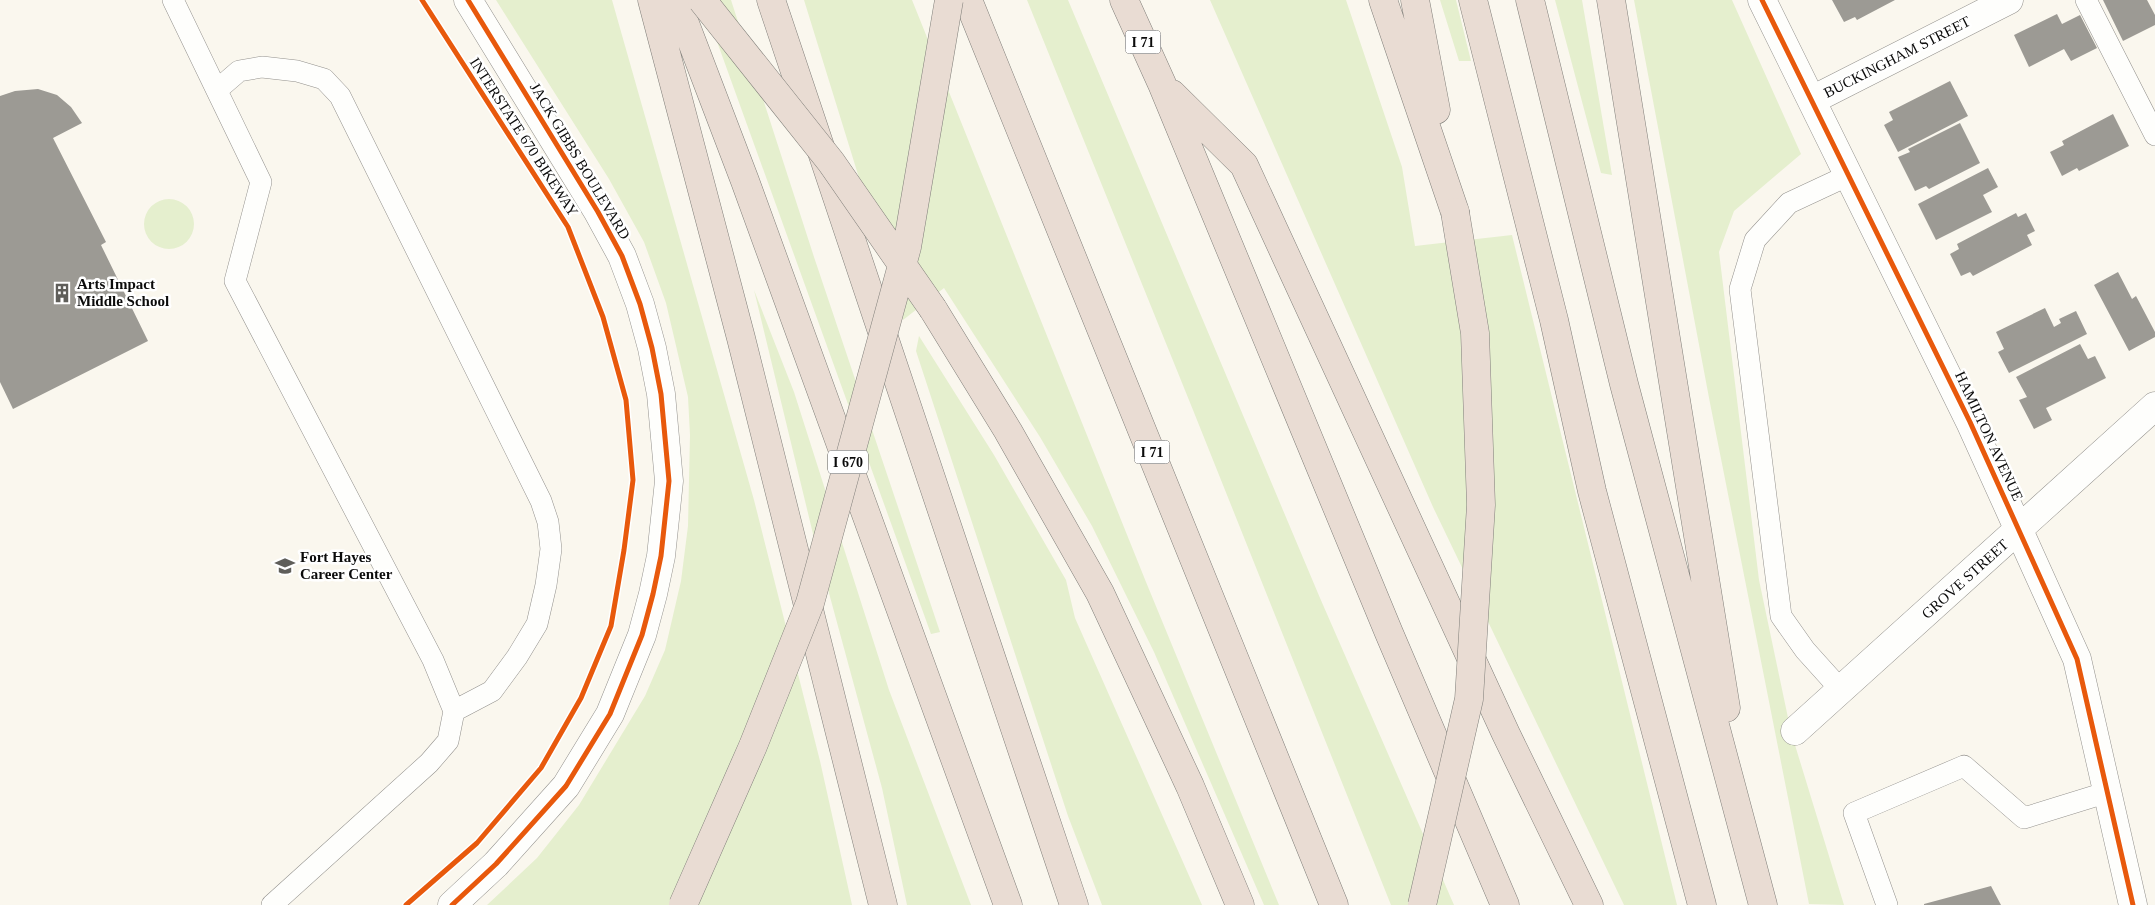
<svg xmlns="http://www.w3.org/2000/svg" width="2155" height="905" font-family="Georgia,serif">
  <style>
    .green { fill: #e5efce }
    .building { fill: #9c9a94 }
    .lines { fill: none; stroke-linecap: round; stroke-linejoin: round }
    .service-casing { stroke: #93918d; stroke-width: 22 }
    .minor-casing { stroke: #93918d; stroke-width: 29 }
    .tertiary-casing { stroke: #93918d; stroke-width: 29 }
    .motorway-casing { stroke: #807f7a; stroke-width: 29 }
    .service { stroke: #fefefc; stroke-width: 21 }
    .minor { stroke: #fefefc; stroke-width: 28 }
    .tertiary { stroke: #fefefc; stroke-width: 28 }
    .motorway { stroke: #e9dcd3; stroke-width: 28 }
    .motorway-bridge-casing { stroke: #807f7a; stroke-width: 29; stroke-linecap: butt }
    .motorway-bridge { stroke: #e9dcd3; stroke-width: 28 }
    .cycleway-casing { stroke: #fff; stroke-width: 8 }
    .cycleway { stroke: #e8590c; stroke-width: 5 }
    .labels { text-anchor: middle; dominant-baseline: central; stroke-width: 5; stroke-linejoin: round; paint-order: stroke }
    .shield { fill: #fff; stroke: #545454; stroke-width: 1 }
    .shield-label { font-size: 14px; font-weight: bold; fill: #0b0b0b }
    .street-label { font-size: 15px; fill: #0b0b0b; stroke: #fff }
    .poi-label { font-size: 15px; font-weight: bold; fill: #0b0b0b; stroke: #fff; text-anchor: start }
  </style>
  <rect width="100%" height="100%" fill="#faf7ee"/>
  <path class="green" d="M496,0H612L754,500L820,761L852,905H487L537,858L579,805L645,696L665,650L681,581L688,526L690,435L688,397L666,303L644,242L609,179Z
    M702,0H731L814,257L940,632L931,634Z
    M804,0H912L1146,582L1279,905H1264L1154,652L1092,526L1040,437L944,288L903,320Z
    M1027,0H1068L1320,598L1454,905H1391L1193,410Z
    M1210,0H1346L1402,167L1415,246L1512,235L1677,905H1624L1433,507Z
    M1440,0H1456L1471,61H1459Z
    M1555,0H1582L1612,175L1601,173Z
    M1634,0H1732L1801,154L1734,211L1719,252L1759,580L1791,732L1844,905L1809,904L1710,403Z
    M144 224a25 25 0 1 1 50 0a25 25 0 1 1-50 0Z
    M754,290L794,392L889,690L971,905H907L882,788L814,538Z
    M919,336L994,455L1066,580L1075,618L1202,905H1102L1068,816L916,351Z"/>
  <path class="building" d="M1832,0H1895L1857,20L1855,17L1844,22Z
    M2103,0H2147L2155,15V25L2123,41Z
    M2057,14L2062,24L2080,15L2097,48L2071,61L2064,49L2029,67L2014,35Z
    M1950,81L1968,116L1898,152L1884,125L1893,120L1889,112Z
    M38,89L57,95L71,107L82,123L53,138L106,242L101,245L148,341L13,409L0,382V96L15,91Z
    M2113,114L2129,146L2079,171L2077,168L2062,176L2050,152L2064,145L2062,141Z
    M1960,123L1980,163L1929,189L1926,186L1915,191L1898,157L1910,152L1908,149Z
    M1988,168L1998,187L1983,195L1992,212L1936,240L1918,204Z
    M2016,213L2018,217L2026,213L2035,231L2027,235L2032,245L1973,276L1970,272L1961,276L1950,254L1959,249L1957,244Z
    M2118,272L2132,299L2136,296L2155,332V337L2129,351L2094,285Z
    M2045,308L2054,327L2061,323L2059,319L2076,311L2087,334L2009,373L1998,352L2004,349L1996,332Z
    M2080,344L2088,359L2095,356L2106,378L2046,408L2052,420L2034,429L2019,400L2027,397L2016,377Z
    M1991,886L2001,905H1924V904Z"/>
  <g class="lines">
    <defs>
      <path id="service" d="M173,0L261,182L235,281L433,660L454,711L448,741L429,763L272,905
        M2086,0L2155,135
        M217,90L239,71L262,67L297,71L324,79L340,96L541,501L548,522L551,549L546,585L537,624L517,657L492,691L454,711
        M1841,690L1805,650L1781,616L1740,289L1755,240L1789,203L1849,175
        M1887,905L1854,813L1964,766L2024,818L2108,792"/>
      <path id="minor" d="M1762,0L1970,422L2077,659L2133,905
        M1812,100L2009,0
        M1795,731L2155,406"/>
      <path id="tertiary" d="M452,905L496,864L566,786L610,714L642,635L653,594L661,556L669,481L661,394L652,348L640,304L622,256L598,212L468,0"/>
      <path id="motorway" d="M652,0L741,338L883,905
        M676,0L745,181L1008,905
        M771,0L1074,905
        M968,0L1334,905
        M1124,0L1162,84L1389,633L1505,905
        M1383,0L1455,212
        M1415,0L1436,110
        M1473,0L1554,320L1592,491L1702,905
        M1530,0L1624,384L1763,905
        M1611,0L1726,708
        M1172,94L1244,165L1506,734L1589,905
        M933,309L1008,431L1100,593L1190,786L1240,905"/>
    </defs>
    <use href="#service" class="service-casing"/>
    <use href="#minor" class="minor-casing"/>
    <use href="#tertiary" class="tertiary-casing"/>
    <use href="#motorway" class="motorway-casing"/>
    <use href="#service" class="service"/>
    <use href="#minor" class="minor"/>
    <use href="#tertiary" class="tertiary"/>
    <use href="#motorway" class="motorway"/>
    <defs>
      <path id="motorway-bridge" d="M702,0L831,162L933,309
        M683,905L753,746L810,603L907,247L949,0
        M1422,905L1469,699L1481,505L1475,333L1455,212"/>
    </defs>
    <use href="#motorway-bridge" class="motorway-bridge-casing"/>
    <use href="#motorway-bridge" class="motorway-bridge"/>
    <defs>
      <path id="cycleway" d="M1762,0L1970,422L2077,659L2133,905
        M406,905L477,843L541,768L581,698L611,626L624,550L633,480L626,400L603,317L568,227L422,0
        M452,905L496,864L566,786L610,714L642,635L653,594L661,556L669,481L661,394L652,348L640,304L622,256L598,212L468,0"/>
    </defs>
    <use href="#cycleway" class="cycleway-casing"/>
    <use href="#cycleway" class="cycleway"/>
  </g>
  <defs>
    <symbol id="building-bare" viewBox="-9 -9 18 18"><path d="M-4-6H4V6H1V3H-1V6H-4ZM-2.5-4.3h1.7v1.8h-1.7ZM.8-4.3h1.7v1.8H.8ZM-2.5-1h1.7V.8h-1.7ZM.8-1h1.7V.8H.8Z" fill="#5f5e5a" stroke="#fff" stroke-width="2.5" paint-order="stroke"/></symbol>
    <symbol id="school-bare" viewBox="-9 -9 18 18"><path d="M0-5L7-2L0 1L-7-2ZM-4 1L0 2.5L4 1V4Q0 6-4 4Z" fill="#5f5e5a" stroke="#fff" stroke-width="2.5" paint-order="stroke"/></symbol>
  </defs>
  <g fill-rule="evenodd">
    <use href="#building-bare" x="48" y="279" width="28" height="28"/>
    <use href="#school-bare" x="271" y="552" width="28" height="28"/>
  </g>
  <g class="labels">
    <g class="shield">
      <rect x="1125.5" y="30.5" width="35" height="23" rx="4"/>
      <rect x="1134.5" y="440.5" width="35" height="23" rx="4"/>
      <rect x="828" y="450.5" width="40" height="23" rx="4"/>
    </g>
    <g class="shield-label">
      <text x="1143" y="42">I 71</text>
      <text x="1152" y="452">I 71</text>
      <text x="848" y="462">I 670</text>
    </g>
    <g class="street-label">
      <text transform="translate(1897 57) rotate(-27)">BUCKINGHAM STREET</text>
      <text transform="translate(524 137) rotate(57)">INTERSTATE 670 BIKEWAY</text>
      <text transform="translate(580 161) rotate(59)">JACK GIBBS BOULEVARD</text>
      <text transform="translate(1989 436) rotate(65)">HAMILTON AVENUE</text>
      <text transform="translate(1965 579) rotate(-42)">GROVE STREET</text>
    </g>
    <g class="poi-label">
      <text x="77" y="284">Arts Impact<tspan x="77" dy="17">Middle School</tspan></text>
      <text x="300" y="557">Fort Hayes<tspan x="300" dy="17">Career Center</tspan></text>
    </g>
  </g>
</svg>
